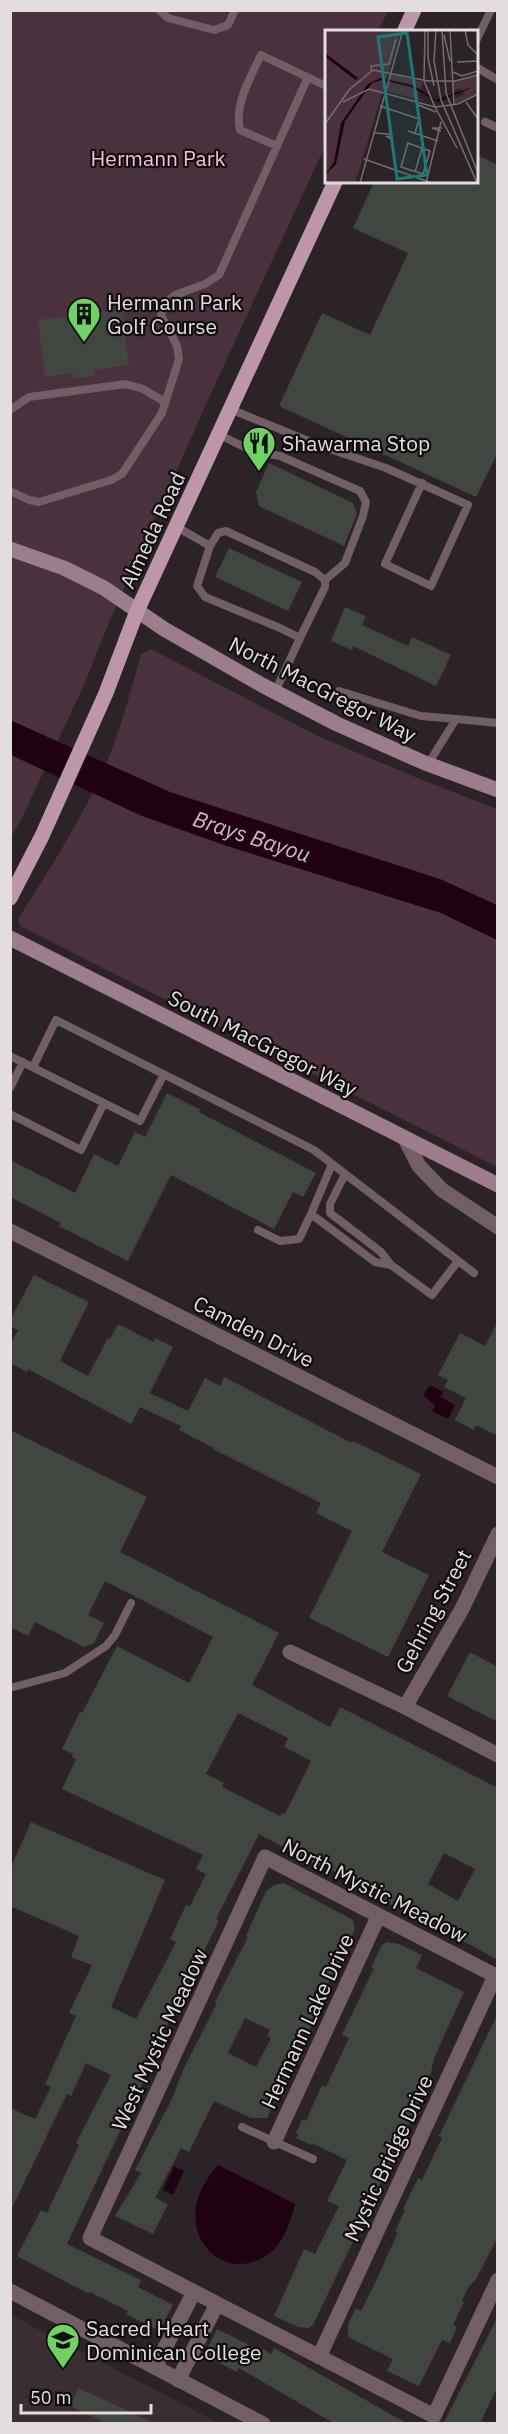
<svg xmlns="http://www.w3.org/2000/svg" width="508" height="2434" font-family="'IBM Plex Sans',sans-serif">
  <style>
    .built { fill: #3a2d34 }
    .green { fill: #4a313e }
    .water { fill: #1f0112 }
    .building { fill: #414740; fill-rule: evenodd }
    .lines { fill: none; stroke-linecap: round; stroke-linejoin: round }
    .service { stroke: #715e67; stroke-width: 8 }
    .minor { stroke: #715e67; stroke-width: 15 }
    .tertiary { stroke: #715e67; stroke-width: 15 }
    .secondary { stroke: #9c7d8c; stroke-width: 15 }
    .primary { stroke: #bd96a9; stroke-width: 15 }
    .labels { text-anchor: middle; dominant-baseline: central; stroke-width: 4.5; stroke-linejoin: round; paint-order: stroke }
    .park-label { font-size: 21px; fill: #f8beda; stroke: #110d0f }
    .poi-label { font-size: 21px; fill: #e3dde0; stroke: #110d0f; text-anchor: start }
    .street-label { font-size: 21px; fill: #e3dde0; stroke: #110d0f }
    .water-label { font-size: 22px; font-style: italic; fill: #efa8cc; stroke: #110d0f }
    .inset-river { fill: none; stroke: #1f0112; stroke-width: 3 }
    .inset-road { fill: none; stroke: #756d71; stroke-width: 1.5 }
    .view { fill: #1a7b74; fill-opacity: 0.15; stroke: #1a7b74; stroke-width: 3 }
    .inset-edge { fill: none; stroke: #e3dde0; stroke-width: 3 }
  </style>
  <rect width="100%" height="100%" fill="#2b2327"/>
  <path class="built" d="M11,2315L219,2423H11Z"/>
  <path class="green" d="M11,11H388L378,31L326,32V144L208,400L110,620L84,685L21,820L11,837Z
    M151,649L320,737L422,780L497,809V1167L20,926L18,919C47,874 75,829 99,780C118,740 129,697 141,654Z"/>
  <path class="water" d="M10,720L170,792L440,879L497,905V940L441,913L227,846L142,816L11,755Z
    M430,1385L443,1392L440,1397L455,1405L448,1419L432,1411L435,1405L423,1395Z
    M218,2165L295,2204C291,2220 284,2242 270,2253C233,2282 189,2250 196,2206C199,2190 208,2177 218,2165Z
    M174,2166L184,2171L173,2195L163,2190Z"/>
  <path class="building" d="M477,155L498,165V452L476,497L279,406L322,313L370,335L408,253L353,228L374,182H477Z
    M122,309L129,365L94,370V376L74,379L73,373L45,377L38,320Z
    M269,463L353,503L357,514L344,546L259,506L256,492Z
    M229,548L302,582L288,611L215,577Z
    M345,607L366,616L362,625L408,646L412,637L451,655L436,686L353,646L352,650L331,641Z
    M167,1093L201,1110L199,1112L316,1173L303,1197L293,1192L274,1229L171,1175L128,1261L59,1226L61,1223L10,1197V1160L75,1193L94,1154L118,1166L135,1132L145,1137Z
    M34,1275L89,1302L60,1361L88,1376L108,1338L110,1339L118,1324L153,1342L155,1338L173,1347L150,1393L188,1411L205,1378L220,1386L224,1377L352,1443L353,1441L421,1474L382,1552L429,1575L388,1657L309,1618L352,1531L316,1513L321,1503L213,1449L214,1448L179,1430L181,1426L140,1407L131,1424L28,1369L27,1372L10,1363V1345L18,1330L10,1326V1320Z
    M498,1321V1436L476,1425L474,1430L455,1420L466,1398L444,1387L448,1380L438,1375L460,1333L485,1346Z
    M10,1430L147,1497L120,1552L279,1633L252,1685L330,1727L340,1707L498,1788V1960L426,1921L422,1920L420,1922L372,1894L373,1892L324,1866L320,1865L319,1867L259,1834L216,1919L219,1921L164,2032L166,2033L67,2244L141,2280L138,2287L173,2305L159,2331L126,2314L128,2311L90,2292L89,2294L17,2256L41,2210L47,2213L79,2145L76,2143L111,2075L86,2063L71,2096L67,2094L10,2212V2108L35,2119L51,2087L45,2084L76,2016L69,2013L92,1965L71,1957L79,1936L10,1906V1869L31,1822L165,1880L111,2007L136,2019L176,1942L170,1939L186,1905L190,1906L206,1874L196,1869L203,1855L62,1789L76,1759L72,1757L73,1754L62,1749L80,1712L82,1713L117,1646L189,1683L213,1637L105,1581L88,1615L104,1623L94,1643L84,1647L35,1622L28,1636L10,1627ZM238,1713L288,1738L284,1747L311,1761L285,1814L282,1813L280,1816L222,1787L224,1783L206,1774ZM444,1853L475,1869L458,1901L428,1884Z
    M470,1652L498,1667V1722L447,1696Z
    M284,1883L353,1920L355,1929L324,1992L327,1993L267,2118H251L214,2101L189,2152L181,2148L155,2198L168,2204L153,2234L115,2216L141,2173L135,2170L171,2101L184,2068L217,2003L215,2002L248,1937L246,1936L266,1891L274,1885ZM245,2018L270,2030L267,2036L271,2038L256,2067L228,2053Z
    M387,1942L399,1944L422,1955L416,1968L464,1992L434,2058L431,2073L421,2092L424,2093L313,2325L309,2328L298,2327L274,2316L304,2249L315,2254L339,2206L327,2201L347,2160L312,2143L311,2145L296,2138L298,2134L296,2133L302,2119L306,2121L322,2085L326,2087L349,2038L342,2035L374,1968L371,1967L382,1945Z
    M498,2013V2237L475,2281L469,2286L462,2301L464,2302L453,2325L457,2327L450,2343L442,2340L419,2386L387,2371L393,2359L348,2337V2324L356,2308L361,2311L377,2279L398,2232L395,2231L405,2210L403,2209L418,2178L422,2180L442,2138L439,2136Z
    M498,2316V2386L485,2413L480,2424H443Z
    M217,2329L261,2351L263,2349L271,2354L274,2348L408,2424H335L239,2368L237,2372L204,2355Z
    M78,2388L157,2424H108L70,2406Z"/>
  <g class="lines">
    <path class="service" d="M159,10L168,18L214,30L228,25L235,10
      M476,41L491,10
      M476,67L498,80
      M485,122L498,128
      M277,146L240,130C234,104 250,79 261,55L326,86
      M230,409L321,446L386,468L468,505L431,586L385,564L422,483
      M10,410L29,397L126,384L143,389L165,402
      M218,434L252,451L280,456L360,491L366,502L363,516L345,563L325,580
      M10,491L29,500L39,502L111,480L122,474L162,413L179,359L177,346L161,315L164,304L175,295L205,284L219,275L308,77
      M177,527L210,546L197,586L205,597L280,628L300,638L275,692
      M210,546L218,533L226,531L315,572L325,580V587L300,638
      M339,691L421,716L456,719
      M428,764L456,719L498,723
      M10,1056L140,1121L164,1074
      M33,1067L56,1020L314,1150L474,1273
      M10,1088L23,1062
      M10,1114L81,1150L104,1103
      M332,1164L311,1214L375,1262L391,1265
      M345,1174L330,1204V1213L381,1252L391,1265L432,1295L458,1261
      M258,1230L280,1241L299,1239L311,1214
      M10,1688L65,1673L106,1646L115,1635L131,1603
      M242,2127L313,2159"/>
    <path class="minor" d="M405,1139L419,1166L442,1190L498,1227
      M10,1231L498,1477
      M290,1652L405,1707L498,1755
      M405,1707L462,1609L498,1534
      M498,1977L265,1857L90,2238L434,2416L498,2280
      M274,2142L378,1917
      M319,2357L495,1976
      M155,2367L194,2292
      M178,2380L217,2304"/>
    <path class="tertiary" d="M10,2291L263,2424"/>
    <path class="secondary" d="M10,549L64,568L104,588L164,629L262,685L337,724L425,763L498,790
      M10,938L498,1185"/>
    <path class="primary" d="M404,32L414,10
      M10,898L42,836L106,693L137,611L335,182"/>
  </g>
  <defs>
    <symbol id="building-pin" viewBox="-11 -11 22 30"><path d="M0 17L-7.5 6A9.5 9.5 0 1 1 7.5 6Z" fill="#6ed360" stroke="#110d0f"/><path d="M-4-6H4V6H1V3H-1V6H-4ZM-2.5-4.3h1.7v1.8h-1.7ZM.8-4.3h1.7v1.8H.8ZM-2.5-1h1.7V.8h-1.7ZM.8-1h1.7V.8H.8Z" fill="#111"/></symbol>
    <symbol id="restaurant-pin" viewBox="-11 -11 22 30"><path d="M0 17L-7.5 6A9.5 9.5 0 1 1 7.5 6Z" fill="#6ed360" stroke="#110d0f"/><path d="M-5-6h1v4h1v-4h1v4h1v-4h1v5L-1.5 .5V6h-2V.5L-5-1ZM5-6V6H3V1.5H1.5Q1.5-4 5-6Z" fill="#111"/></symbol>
    <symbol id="university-pin" viewBox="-11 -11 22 30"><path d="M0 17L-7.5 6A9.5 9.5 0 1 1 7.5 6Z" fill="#6ed360" stroke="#110d0f"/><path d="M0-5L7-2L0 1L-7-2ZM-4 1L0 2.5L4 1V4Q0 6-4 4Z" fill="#111"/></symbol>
  </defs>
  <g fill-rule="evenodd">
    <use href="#building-pin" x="65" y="295" width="38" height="52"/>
    <use href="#restaurant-pin" x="240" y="424" width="38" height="52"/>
    <use href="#university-pin" x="44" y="2321" width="38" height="52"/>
  </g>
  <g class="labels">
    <g class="park-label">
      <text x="158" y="158">Hermann Park</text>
    </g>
    <g class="poi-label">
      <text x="107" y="302">Hermann Park<tspan x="107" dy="24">Golf Course</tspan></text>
      <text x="282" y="443">Shawarma Stop</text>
      <text x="86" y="2328">Sacred Heart<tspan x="86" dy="24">Dominican College</tspan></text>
    </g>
    <g class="street-label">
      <text transform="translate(152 530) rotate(-65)">Almeda Road</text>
      <text transform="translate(323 689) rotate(27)">North MacGregor Way</text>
      <text transform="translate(263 1043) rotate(27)">South MacGregor Way</text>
      <text transform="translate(254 1331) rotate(27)">Camden Drive</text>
      <text transform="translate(433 1611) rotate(-62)">Gehring Street</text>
      <text transform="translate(375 1890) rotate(27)">North Mystic Meadow</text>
      <text transform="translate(307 2021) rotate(-65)">Hermann Lake Drive</text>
      <text transform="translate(159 2039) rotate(-65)">West Mystic Meadow</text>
      <text transform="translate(388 2158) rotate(-65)">Mystic Bridge Drive</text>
    </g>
    <g class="water-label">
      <text transform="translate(252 836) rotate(18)">Brays Bayou</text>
    </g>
  </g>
  <g transform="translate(325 30)">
    <rect width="153" height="153" fill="#2b2327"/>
    <path d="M0,0L76,1L30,153H0ZM66,44L98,52L93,67L102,72L61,61ZM153,46V63L130,74L129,69L140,64L134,58L128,61L127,52Z" fill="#4a313e"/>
    <path d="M55,48L88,55L111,70L153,55L113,72L86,57L57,50L47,53L20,91L11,134L0,145L9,132L16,93L43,54Z" fill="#1f0112"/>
    <path class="inset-river" d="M0,25L32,49"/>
    <path class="inset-road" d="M100,0L99,51L110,77M103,0V28L109,56M111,0L109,31L116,70L152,153M117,0L121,63L153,143M125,0L129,75M140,0L143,15L153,25M119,5L125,31M132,32L153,31M46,40V36L64,34L71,9M128,42L137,46L153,41M18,72L44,59L110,77L133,74L153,64M141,72L153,89M91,74L111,82M55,76L94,89L90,103M110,77L132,118M0,94L24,60L48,40L103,51H130L153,45M83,101L113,111M116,101L107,98H117M49,103L64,104L66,109L61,106M83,113L105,121L98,144L76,137ZM39,129L107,153M90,142L97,118M35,153L78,0M101,153L116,92"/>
    <path class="view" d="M82,3L102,145L72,149L53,7Z"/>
    <rect width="153" height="153" class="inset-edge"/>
  </g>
  <rect width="508" height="2434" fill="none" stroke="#e3dde0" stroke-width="24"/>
  <path d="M21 2404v9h130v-9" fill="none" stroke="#e3dde0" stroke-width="3"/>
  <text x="30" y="2404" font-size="18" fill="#e3dde0" stroke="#110d0f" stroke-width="4.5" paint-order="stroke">50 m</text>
</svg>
